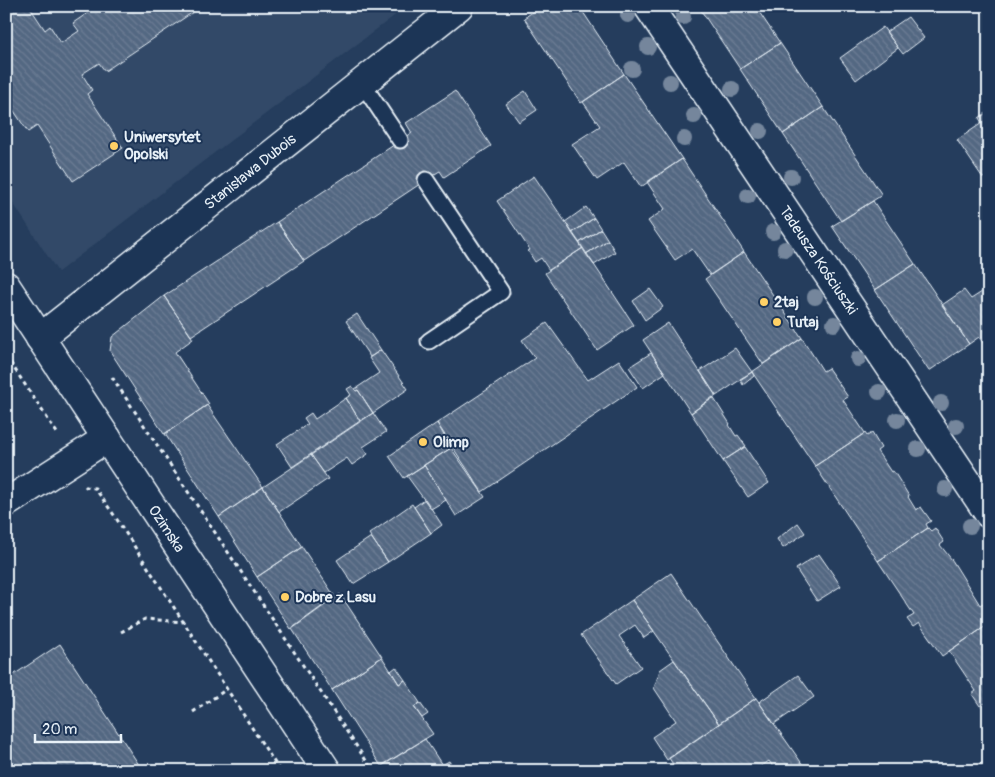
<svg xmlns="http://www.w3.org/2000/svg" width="995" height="777" font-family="Pangolin,sans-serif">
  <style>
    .built { fill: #334a68 }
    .building { fill: url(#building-back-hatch); stroke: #e8f1f8 }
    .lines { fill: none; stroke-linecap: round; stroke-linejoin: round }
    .service-casing { stroke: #e8f1f8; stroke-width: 19 }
    .minor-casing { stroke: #e8f1f8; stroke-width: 31 }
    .secondary-casing { stroke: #e8f1f8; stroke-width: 31 }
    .path { stroke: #e8f1f8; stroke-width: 3; stroke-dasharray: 4 4; stroke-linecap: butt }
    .service { stroke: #1d3557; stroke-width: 15 }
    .minor { stroke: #1d3557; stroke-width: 28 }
    .secondary { stroke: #1d3557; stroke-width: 28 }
    .tree { fill: #74869c }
    .poi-dot { fill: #ffd166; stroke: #1d3557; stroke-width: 2 }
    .labels { text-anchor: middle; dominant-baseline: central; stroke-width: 4; stroke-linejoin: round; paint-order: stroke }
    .poi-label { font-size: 15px; font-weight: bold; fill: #e8f1f8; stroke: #1d3557; text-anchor: start }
    .street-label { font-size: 15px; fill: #e8f1f8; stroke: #1d3557 }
  </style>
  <defs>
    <pattern id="building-back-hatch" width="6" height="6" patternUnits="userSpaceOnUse" patternTransform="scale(1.25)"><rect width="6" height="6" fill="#536782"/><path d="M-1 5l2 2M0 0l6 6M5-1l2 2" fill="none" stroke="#6c7d94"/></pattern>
  </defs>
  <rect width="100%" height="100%" fill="#253d5d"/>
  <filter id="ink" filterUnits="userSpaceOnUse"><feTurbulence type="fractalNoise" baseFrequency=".02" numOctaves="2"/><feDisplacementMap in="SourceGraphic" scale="10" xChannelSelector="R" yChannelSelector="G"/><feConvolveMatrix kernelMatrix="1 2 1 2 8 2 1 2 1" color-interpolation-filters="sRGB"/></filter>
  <g filter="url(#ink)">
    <path class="built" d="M6,6H407L58,272L6,192Z"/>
    <path class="building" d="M6,6H29L45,30L50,26L61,43L79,31L73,23L98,6H202L105,71L99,63L82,74L92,90L87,94L123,148L73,181L37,126L28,132L6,99Z
      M541,6H579L624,74L581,103L524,18Z
      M698,6H755L780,43L740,69Z
      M908,17L924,38L903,54L886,32Z
      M883,27L898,48L856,80L840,58Z
      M780,43L823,107L783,134L740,69Z
      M624,74L682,159L641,187L624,162L597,180L572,144L600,126L583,102Z
      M455,91L491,146L444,177L440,171L438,172L304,261L277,222L412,133L406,123Z
      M525,91L537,110L519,122L506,104Z
      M823,107L882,195L841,221L783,134Z
      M989,111L987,169L989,174L983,178L957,140L982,123L979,118Z
      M682,159L744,252L710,275L692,249L675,260L648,221L665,209L647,182Z
      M534,176L583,248L549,270L541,258L535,262L528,251L530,250L497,201Z
      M873,201L915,264L875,290L832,226Z
      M586,207L594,218L572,233L565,222Z
      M594,218L601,229L579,243L572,233Z
      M277,222L304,261L191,336L164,296Z
      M601,229L608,240L586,254L579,243Z
      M608,240L615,252L594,265L586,254Z
      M583,248L634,325L597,350L545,273Z
      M744,252L802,338L763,364L705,279Z
      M915,264L969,344L929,371L875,290Z
      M650,289L663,307L645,320L633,301Z
      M964,290L971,299L985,290L989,296V352L979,337L969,344L942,305Z
      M164,296L193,339L175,352L209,404L164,434L110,351L112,337Z
      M357,314L381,350L370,357L346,321Z
      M547,323L588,380L619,360L637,387L482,492L437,423L535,358L522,340Z
      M668,323L716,396L691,413L643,340Z
      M802,338L823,371L828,368L848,397L843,400L865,433L815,466L752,372Z
      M735,348L752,372L716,396L700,371Z
      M381,350L408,389L373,413L358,390L356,391L355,389L379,373L369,358Z
      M651,353L665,373L643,388L629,367Z
      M752,372L754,376L743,385L740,379Z
      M352,386L356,391L358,390L373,413L360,421L346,398L351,395L347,389Z
      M713,397L730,424L729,425L736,436L738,435L746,446L723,461L691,413Z
      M346,398L360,421L292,467L277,444L308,424L304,418L311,413L315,419Z
      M207,405L263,487L219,517L165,434Z
      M373,413L386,432L363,447L368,454L352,465L347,458L324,473L311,455Z
      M437,423L451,448L404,478L389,456Z
      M865,433L867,436L872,433L881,448L877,451L891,472L893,471L896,475L909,496L908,497L916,510L921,507L931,521L926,524L928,528L878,561L815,466Z
      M745,447L769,483L748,497L723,461Z
      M451,448L485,497L456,516L424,465Z
      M311,455L328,479L279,512L263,487Z
      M424,465L446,500L431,509L407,476Z
      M263,487L302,547L257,577L219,517Z
      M425,499L442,525L431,533L414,507Z
      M412,504L431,533L388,562L369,534Z
      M798,523L805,533L783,548L777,539Z
      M928,528L931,531L935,528L944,542L940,545L952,560L980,605L985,602L989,607V624L942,656L919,623L913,627L907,619L914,615L878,561Z
      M371,537L388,562L353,584L337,560Z
      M302,547L335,597L291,629L257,577Z
      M819,554L841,586L817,601L796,569Z
      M671,573L756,698L719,724L632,600Z
      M340,594L382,657L332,690L292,629Z
      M632,600L654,631L644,638L635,625L619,636L641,667L616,684L581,635Z
      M989,624V709L985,703L980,706L972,694L976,691L949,651Z
      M60,644L143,771H6V680Z
      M382,657L399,684L405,680L420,703L414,707L433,734L381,766L332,690Z
      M674,660L719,724L667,760L652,737L676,721L654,688L660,670Z
      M396,667L405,680L399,684L391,671Z
      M798,675L814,697L774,724L759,702Z
      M756,698L803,765L795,771H776L769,761L754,771H677L669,758Z
      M420,703L428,714L422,718L414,707Z
      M425,739L442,765L449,761L455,771H386L382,766Z
      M989,758V771H970Z"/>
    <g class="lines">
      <defs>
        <path id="service" d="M362,83L400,140
          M426,180L501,292L429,341"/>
        <g id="minor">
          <path id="s1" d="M648,6L989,514"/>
          <path id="s2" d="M40,338L459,6"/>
          <path d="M6,503L107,438"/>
        </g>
        <g id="secondary">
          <path id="s3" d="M6,286L327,771"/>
        </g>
      </defs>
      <use href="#service" class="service-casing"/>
      <use href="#minor" class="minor-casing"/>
      <use href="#secondary" class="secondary-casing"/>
      <path class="path" d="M6,356L59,436
        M112,377L373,771
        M85,486L86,487L95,488L114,515L280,771
        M121,632L145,619L184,622
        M193,712L227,689"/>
      <use href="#service" class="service"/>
      <use href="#minor" class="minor"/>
      <use href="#secondary" class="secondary"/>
    </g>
    <g class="tree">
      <circle cx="628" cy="15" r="8"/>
      <circle cx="683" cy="17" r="8"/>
      <circle cx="648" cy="47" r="8"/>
      <circle cx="632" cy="69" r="8"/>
      <circle cx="670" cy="82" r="8"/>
      <circle cx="732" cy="89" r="8"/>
      <circle cx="694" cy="116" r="8"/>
      <circle cx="760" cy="131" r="8"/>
      <circle cx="684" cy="139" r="8"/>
      <circle cx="791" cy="177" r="8"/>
      <circle cx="748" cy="196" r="8"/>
      <circle cx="773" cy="232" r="8"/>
      <circle cx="785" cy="249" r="8"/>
      <circle cx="815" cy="297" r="8"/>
      <circle cx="834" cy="324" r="8"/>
      <circle cx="858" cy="359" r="8"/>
      <circle cx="879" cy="392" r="8"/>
      <circle cx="941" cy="403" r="8"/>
      <circle cx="897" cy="420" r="8"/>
      <circle cx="956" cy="426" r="8"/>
      <circle cx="918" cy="449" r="8"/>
      <circle cx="945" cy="489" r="8"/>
      <circle cx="970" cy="526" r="8"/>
    </g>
  </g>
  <g class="poi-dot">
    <circle cx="114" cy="146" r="5"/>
    <circle cx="764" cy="302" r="5"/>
    <circle cx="777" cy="322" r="5"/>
    <circle cx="423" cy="442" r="5"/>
    <circle cx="285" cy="597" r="5"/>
  </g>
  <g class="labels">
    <g class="poi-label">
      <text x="124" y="137">Uniwersytet<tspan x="124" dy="17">Opolski</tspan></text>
      <text x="774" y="302">2taj</text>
      <text x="787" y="322">Tutaj</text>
      <text x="433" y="442">Olimp</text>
      <text x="295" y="597">Dobre z Lasu</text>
    </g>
    <g class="street-label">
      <text stroke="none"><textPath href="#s2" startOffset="268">Stanisława Dubois</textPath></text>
      <text stroke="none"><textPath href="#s1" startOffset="306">Tadeusza Kościuszki</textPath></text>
      <text stroke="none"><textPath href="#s3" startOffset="291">Ozimska</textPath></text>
    </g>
  </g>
  <rect width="995" height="777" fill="none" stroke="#1d3557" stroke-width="25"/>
  <rect x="12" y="12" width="970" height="752" fill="none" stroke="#e8f1f8" stroke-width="2" filter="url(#ink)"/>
  <path d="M35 734v8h86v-8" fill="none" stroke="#e8f1f8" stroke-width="2.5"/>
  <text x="42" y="734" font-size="15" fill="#e8f1f8" stroke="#1d3557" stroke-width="4" paint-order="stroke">20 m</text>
</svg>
